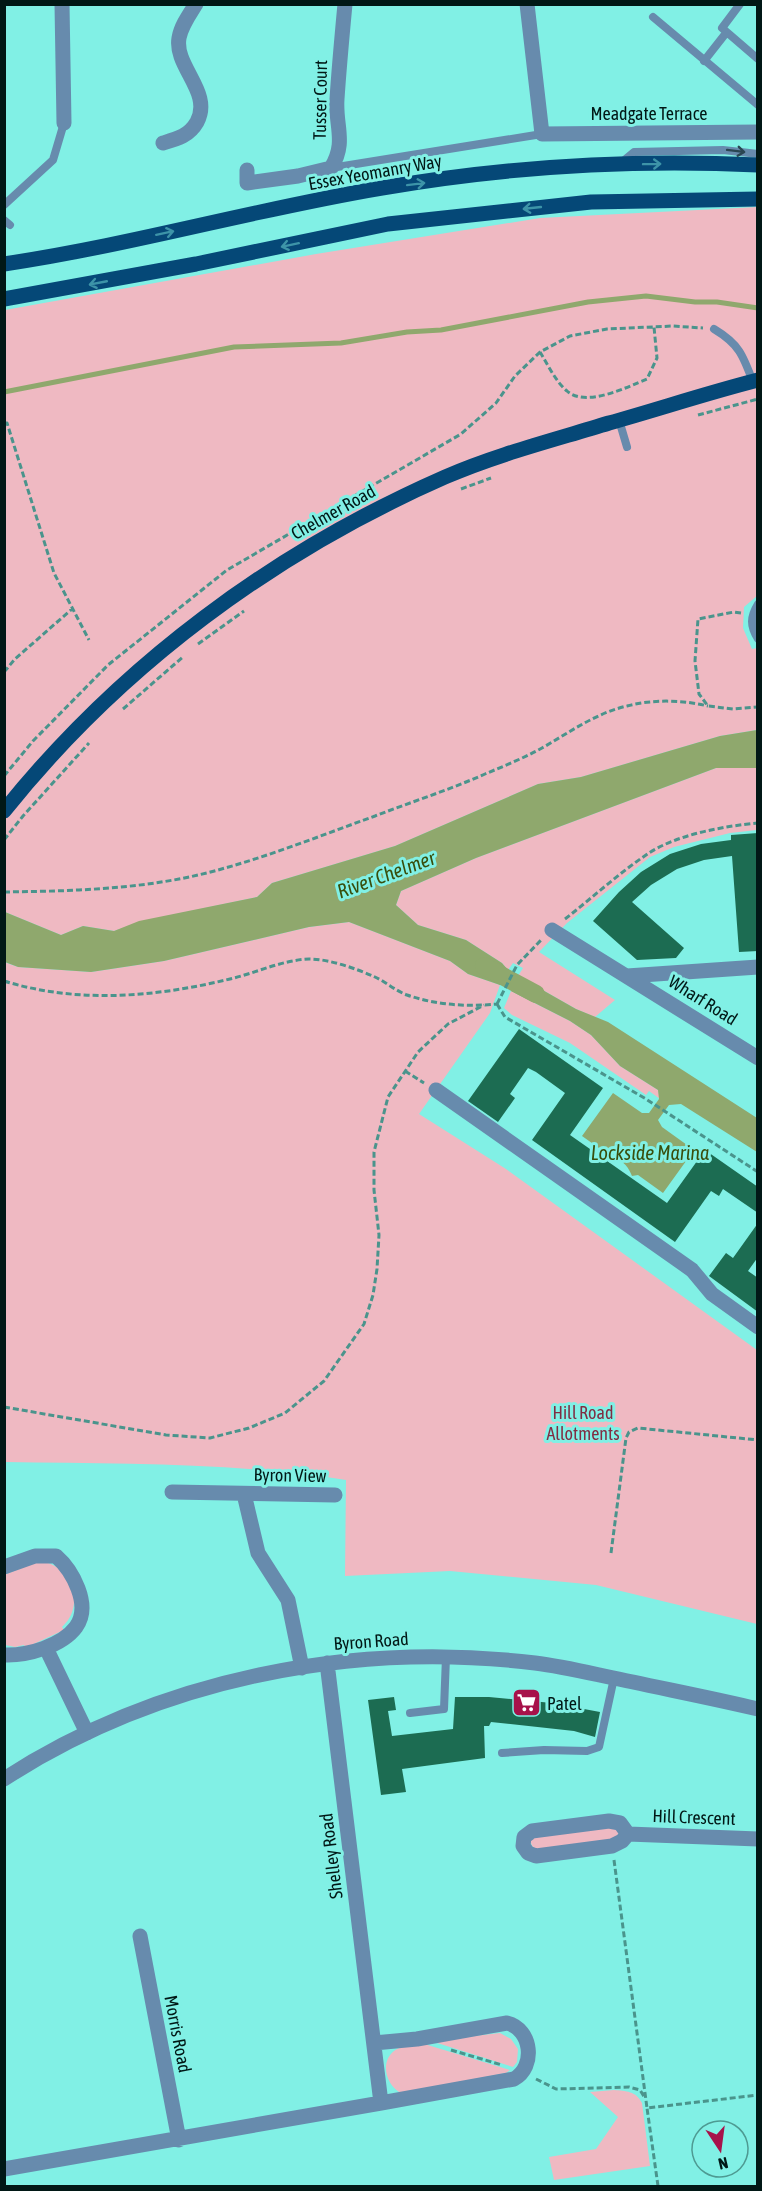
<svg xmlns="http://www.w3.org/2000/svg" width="762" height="2191" font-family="'Asap Condensed',sans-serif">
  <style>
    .green { fill: #efb9c2 }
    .water { fill: #8fa86d }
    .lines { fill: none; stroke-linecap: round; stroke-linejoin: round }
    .stream { stroke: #8fa86d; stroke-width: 5 }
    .canal { stroke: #8fa86d; stroke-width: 18 }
    .building { fill: #1c6c52 }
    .path { stroke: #4a948c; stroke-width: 3; stroke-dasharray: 6 3; stroke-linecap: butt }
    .lane { stroke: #678bad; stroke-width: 8 }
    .street { stroke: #678bad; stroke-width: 15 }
    .primary { stroke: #054877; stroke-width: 15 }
    .oneway { stroke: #2a4652 }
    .oneway2 { stroke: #3d94a8 }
    .labels { text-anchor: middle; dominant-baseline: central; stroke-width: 6; stroke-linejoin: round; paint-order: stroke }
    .street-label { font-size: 18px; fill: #011816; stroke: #81f0e5 }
    .park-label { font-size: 18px; fill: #802d43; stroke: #81f0e5 }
    .poi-label { font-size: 18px; fill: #011816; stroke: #81f0e5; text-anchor: start }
    .water-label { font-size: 20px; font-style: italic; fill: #384e0c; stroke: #81f0e5 }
  </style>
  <rect width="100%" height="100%" fill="#81f0e5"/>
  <path class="green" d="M757,207L758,595L744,607L743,628L752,649L757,648V730L720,736L581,777L538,784L395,846L272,883L257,897L143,921L114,931L83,926L61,935L5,912V310L316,254L540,218Z
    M716,768H757V830L730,833L674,847L650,857L567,923L539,952L615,1000L595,1017L576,1009L518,976L523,968L513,963L508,970L502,963L466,940L418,925L396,905L401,891L476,858Z
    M349,922L450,961L468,974L500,985L490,1013L419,1114L506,1169L757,1350V1624L596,1585L450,1571L345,1576L346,1480C234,1462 119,1464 5,1462L4,962L18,967L91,972L164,961L309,927Z
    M511,991L570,1021L591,1035L620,1066L658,1090L660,1099L649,1091L646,1095L570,1043L512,1015L504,1008Z
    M45,1562C73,1569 85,1607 62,1627L64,1630L25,1648L24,1645L15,1647L5,1645L4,1575L34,1563Z
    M607,1826L615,1828L619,1832L617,1837L610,1840L537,1850L532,1846L530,1840L535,1836Z
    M500,2033L511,2039L518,2049L517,2062L513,2067L431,2041Z
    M421,2043L510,2070L506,2073L401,2093C385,2085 379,2059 397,2049C404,2045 414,2044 421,2043Z
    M614,2090C626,2091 636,2091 642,2103L650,2166L554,2180L549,2157L596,2149L618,2117L590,2092Z"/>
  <path class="water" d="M757,730V768H716L476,858L401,891L396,905L418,925L466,940L502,963L508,970L500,985L468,974L450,961L349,922L309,927L164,961L91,972L18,967L5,962V912L61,935L83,926L114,931L139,921L257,897L272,883L395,846L538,784L581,777L720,736Z
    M518,976L576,1009L608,1022L757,1118V1152L681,1104L669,1105L658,1120L662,1127L694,1150L663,1193L638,1175L632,1176C627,1164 621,1158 607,1157L606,1153L582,1136L613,1093L642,1113H649L659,1099L658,1090L620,1066L591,1035L570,1021L511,991Z"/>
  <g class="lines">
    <path class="stream" d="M4,392L234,347L341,343L407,332L441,330L588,302L646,296L695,302H717L758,308"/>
    <path class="canal" d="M484,966L536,994"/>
  </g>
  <path class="building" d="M758,833V951L739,952L732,856L704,860L677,869L651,885L632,902L684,948L676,958L637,960L593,921L619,892L641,872L670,854L701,844L731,840V835Z
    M519,1029L603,1088L570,1135L667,1203L705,1150L758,1187V1213L723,1189L719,1196L711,1191L675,1242L532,1140L565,1093L536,1072L528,1068L510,1094L515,1098L498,1122L468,1101Z
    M758,1223V1257L748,1271L758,1278V1312L709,1276L726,1253L733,1258Z
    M394,1697L396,1710L388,1711L392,1736L453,1729L455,1697H489L552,1703L600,1712L595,1737L574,1731L491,1722L489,1726H484L485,1758L402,1769L406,1792L381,1795L368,1700Z"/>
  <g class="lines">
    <path class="path" d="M540,352C548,365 556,382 567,391C586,408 627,387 647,379L657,358L654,327
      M698,415L758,399
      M4,423H7L54,573L89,640
      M461,489L491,478
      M741,613L734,612L698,619L695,661L699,694L708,706L733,709L758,707
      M198,644L244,611
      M4,672L15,659L72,609
      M123,709L184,656
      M4,776L33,741L108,665L227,570L461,434L496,403L515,376L540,352L570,336L607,329L673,326L703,328
      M4,840L23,816L89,743
      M4,892C78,891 154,889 225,868C275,854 325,834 375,816C411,802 449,790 485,774C504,766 524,758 542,748C570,732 596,713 627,706C654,699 682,700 708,706
      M565,919C592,898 618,874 646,855C674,835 724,826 758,823
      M4,981C78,1004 156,997 230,979C256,973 282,960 309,959C330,959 357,969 375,977C386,982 396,991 407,995C436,1005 467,1007 497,1004
      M497,1004L517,965L542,939
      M497,1004L505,1017L646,1099L758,1172
      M405,1071L424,1083
      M4,1407L166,1435L210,1438L249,1428L285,1413L324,1381L364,1324L373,1295L377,1269L379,1235L374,1190V1152L388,1097L418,1052L448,1024L484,1005
      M611,1553L626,1438L629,1432L638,1428L758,1440
      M614,1860L647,2108
      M451,2050L502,2065
      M536,2079L556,2089L629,2087L640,2090L645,2098
      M658,2186L647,2108L758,2095"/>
    <path class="lane" d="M740,4L722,28L758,59
      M653,17L758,105
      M704,61L726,33
      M622,162L634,152L723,150L758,154
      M331,168L542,134
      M4,205L53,160L64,123
      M4,220L10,225
      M714,329C739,344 743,355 753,382
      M619,420L627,447
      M758,604C750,617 750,626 758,639
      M410,1713L444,1709L446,1657
      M502,1753L544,1750L587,1751L599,1747L614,1678"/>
    <path class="street" d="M62,4L64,123
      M527,4L542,134L758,132
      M163,143C177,139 189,136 197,122C213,92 174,67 179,38C181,26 189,15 196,4
      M247,170V183L298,176L331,168C347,142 335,126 337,99C339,68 342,36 345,4
      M552,930L758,1058
      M627,976L758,967
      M436,1090L692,1270L712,1294L758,1327
      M172,1492L335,1495
      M244,1494L258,1553L288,1600L302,1668
      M4,1567L35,1556H56C72,1570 92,1605 76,1627C62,1646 27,1656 4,1655
      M46,1648L87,1733
      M4,1779C160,1678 353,1641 535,1663C568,1667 601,1676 633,1682C675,1691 716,1699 758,1709
      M628,1834L622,1841L612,1846L536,1856L528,1853L523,1846L524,1837L532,1831L609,1821L620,1823L628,1834L758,1839
      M140,1936L179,2140
      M374,2043L417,2039L507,2023C532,2029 536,2067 514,2079L381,2103
      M4,2169L381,2103L327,1663"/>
    <path class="primary" d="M4,264C132,245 256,209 382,188C504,167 634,159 758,165
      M4,299L196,264L388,224L591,202L758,199
      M4,811C121,665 274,552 445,477C498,454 554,440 609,423C659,409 707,393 758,380"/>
  </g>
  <defs><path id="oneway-shaft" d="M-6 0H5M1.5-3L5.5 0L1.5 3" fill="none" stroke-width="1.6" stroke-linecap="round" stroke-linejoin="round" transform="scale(1.5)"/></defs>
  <use class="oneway" href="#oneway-shaft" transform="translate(736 151) rotate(7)"/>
  <g class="oneway2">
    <use href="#oneway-shaft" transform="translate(652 164) rotate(-1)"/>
    <use href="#oneway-shaft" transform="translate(416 184) rotate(-7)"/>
    <use href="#oneway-shaft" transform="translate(532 208) rotate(174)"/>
    <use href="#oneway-shaft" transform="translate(165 233) rotate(-12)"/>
    <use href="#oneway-shaft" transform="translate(290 245) rotate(168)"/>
    <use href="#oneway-shaft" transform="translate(98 283) rotate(169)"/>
  </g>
  <defs>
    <symbol id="supermarket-square" viewBox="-11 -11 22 22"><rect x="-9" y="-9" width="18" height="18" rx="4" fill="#a7124a" stroke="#81f0e5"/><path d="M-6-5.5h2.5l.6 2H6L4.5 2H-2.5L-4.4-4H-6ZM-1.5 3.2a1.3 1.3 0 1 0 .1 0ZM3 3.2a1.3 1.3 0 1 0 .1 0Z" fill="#fff"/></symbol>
  </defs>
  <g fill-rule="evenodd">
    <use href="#supermarket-square" x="510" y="1686" width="33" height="33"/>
  </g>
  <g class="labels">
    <g class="street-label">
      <text transform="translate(320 100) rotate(-89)">Tusser Court</text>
      <text x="649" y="113">Meadgate Terrace</text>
      <text transform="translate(375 172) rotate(-10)">Essex Yeomanry Way</text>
      <text transform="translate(333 512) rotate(-29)">Chelmer Road</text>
      <text transform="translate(703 1000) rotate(32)">Wharf Road</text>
      <text transform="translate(290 1475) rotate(1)">Byron View</text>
      <text transform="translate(371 1641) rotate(-4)">Byron Road</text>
      <text transform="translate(694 1817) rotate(2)">Hill Crescent</text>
      <text transform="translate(331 1856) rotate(-97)">Shelley Road</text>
      <text transform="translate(178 2034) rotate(79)">Morris Road</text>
    </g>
    <g class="park-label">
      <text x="583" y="1412">Hill Road<tspan x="583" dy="21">Allotments</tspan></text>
    </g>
    <g class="poi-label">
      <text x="547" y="1703">Patel</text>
    </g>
    <g class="water-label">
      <text transform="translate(386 874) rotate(-20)">River Chelmer</text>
      <text x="650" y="1152">Lockside Marina</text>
    </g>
  </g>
  <rect width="762" height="2191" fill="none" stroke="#011816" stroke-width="12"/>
  <g transform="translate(720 2149) rotate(167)"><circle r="28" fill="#81f0e5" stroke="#4e9a92" stroke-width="1.5"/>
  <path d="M0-4.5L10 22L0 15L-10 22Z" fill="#a7124a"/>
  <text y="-9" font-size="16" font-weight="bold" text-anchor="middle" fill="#011816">N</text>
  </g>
</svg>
